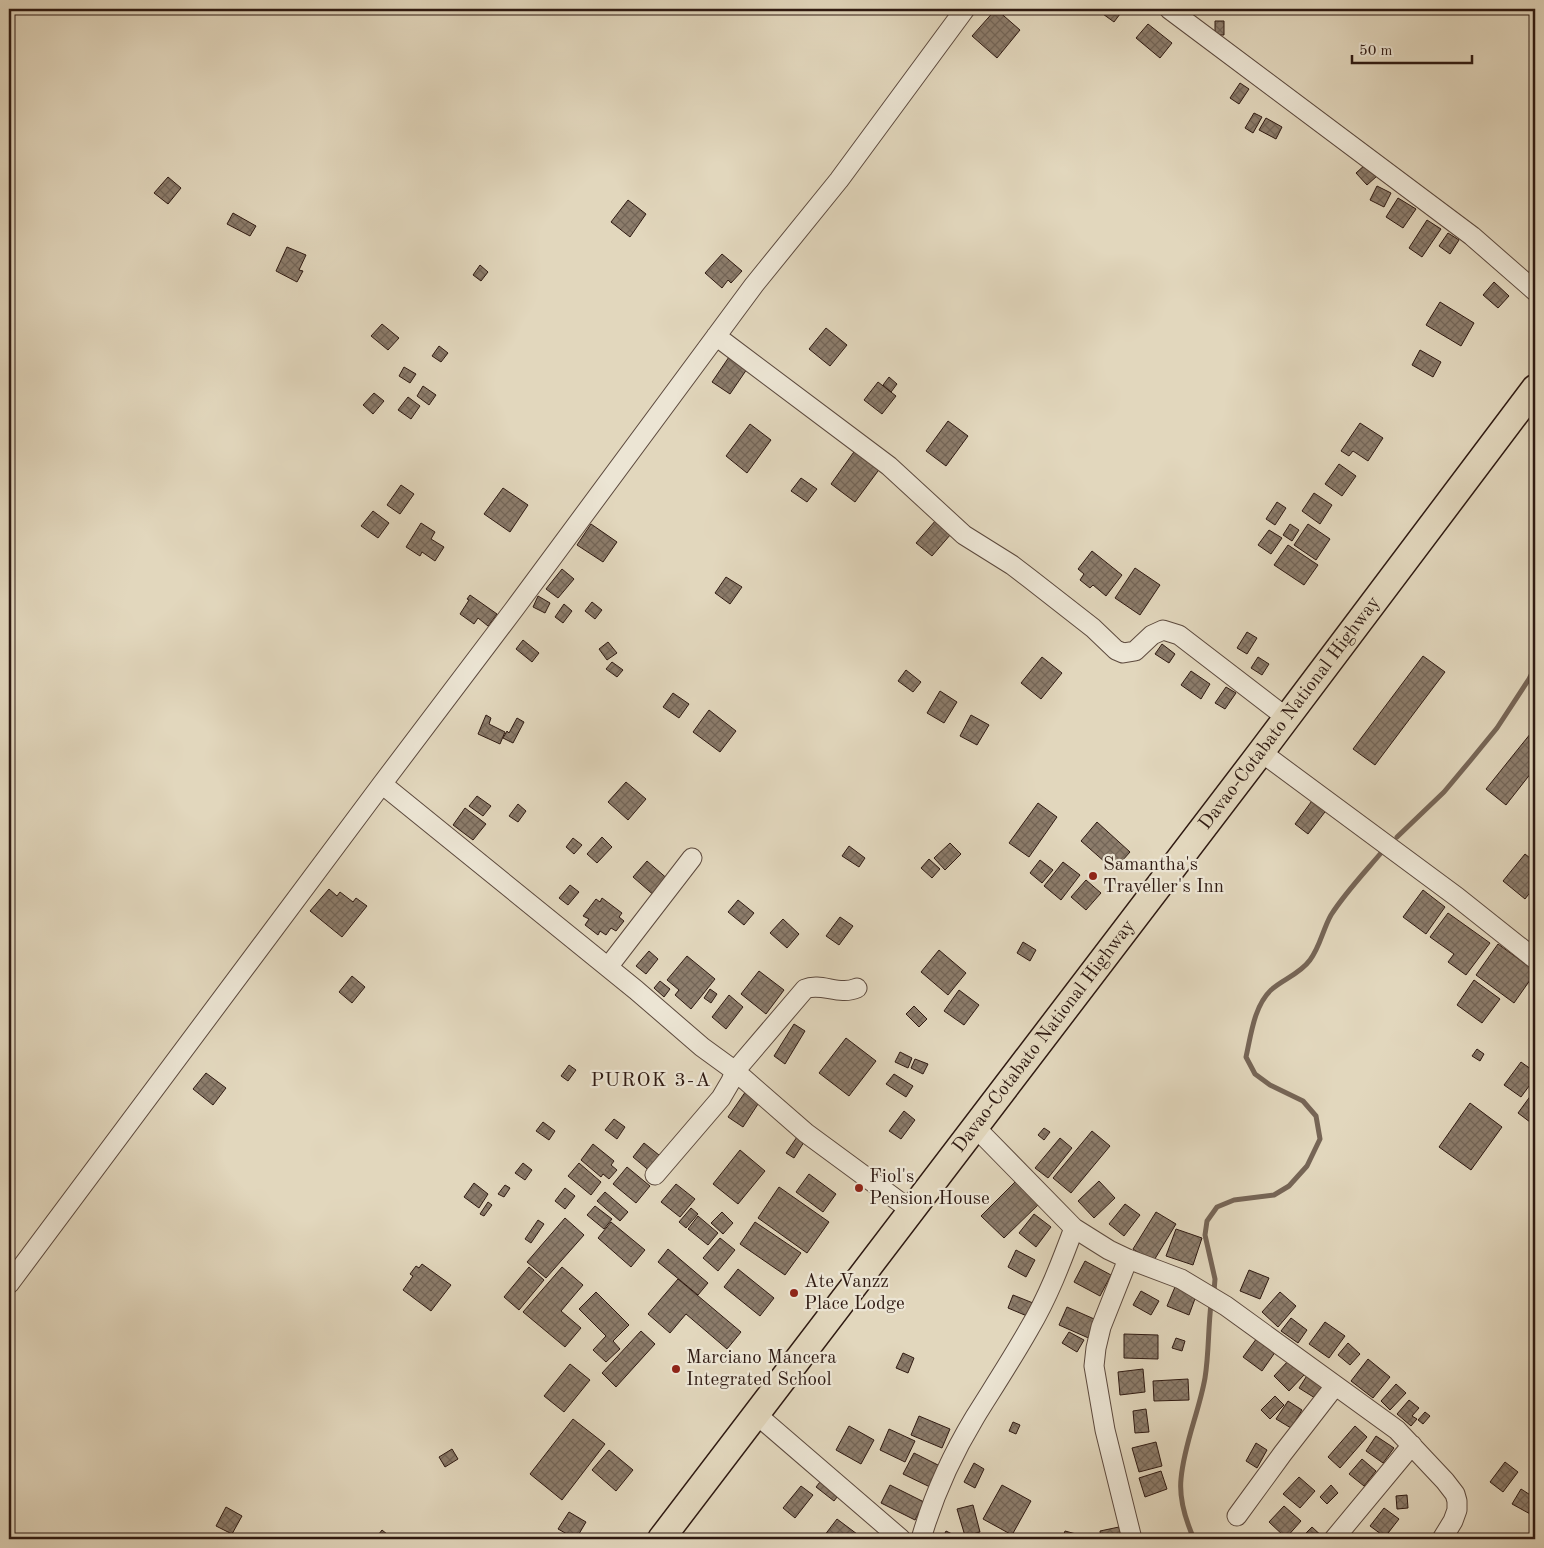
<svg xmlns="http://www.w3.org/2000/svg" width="1544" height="1548" font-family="'Old Standard TT',serif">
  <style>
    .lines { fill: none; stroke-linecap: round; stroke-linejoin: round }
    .stream { stroke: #766556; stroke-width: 5 }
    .building { fill: url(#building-cross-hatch); stroke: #2f1a12 }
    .minor-casing { stroke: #5c493d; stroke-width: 21 }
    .highway-casing { stroke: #2f1a12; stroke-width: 29 }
    .minor { stroke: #ece5d4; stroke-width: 19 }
    .highway { stroke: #e2d7bd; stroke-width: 26 }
    .poi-dot { fill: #8f2418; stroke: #ece5d4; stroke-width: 2 }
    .labels { text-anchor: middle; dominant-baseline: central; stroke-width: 4.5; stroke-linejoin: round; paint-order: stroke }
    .street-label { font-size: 19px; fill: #2f1a12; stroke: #ece5d4 }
    .poi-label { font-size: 19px; fill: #2f1a12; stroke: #ece5d4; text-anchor: start }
    .neighbourhood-label { font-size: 20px; letter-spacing: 1px; fill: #2f1a12; stroke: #ece5d4 }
  </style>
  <defs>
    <pattern id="building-cross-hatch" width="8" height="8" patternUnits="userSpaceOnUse" patternTransform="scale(1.25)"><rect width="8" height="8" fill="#8c7c6b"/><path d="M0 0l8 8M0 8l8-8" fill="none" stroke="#736557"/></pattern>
  </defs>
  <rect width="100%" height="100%" fill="#e2d7bd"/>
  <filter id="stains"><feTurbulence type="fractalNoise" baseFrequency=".004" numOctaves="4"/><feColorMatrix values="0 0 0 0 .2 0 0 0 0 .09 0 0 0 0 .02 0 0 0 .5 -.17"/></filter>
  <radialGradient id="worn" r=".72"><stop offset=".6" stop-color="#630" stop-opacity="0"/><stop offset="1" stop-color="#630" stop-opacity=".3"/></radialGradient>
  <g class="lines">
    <path class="stream" d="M1397,837L1444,792L1470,761L1497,728L1529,679L1535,667
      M1214,1291L1215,1279L1205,1235L1207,1221L1217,1207L1234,1200L1274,1195L1289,1186L1307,1166L1320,1139L1316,1116L1303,1101L1270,1085L1255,1074L1246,1057C1251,1035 1254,1006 1271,990C1283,979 1300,974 1310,960C1320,947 1323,929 1331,915C1345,893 1364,873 1381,853
      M1194,1539C1186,1521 1179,1499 1181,1479C1184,1444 1199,1412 1205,1378C1209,1353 1208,1329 1211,1304"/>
  </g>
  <path class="building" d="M996,9L1020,30L997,58L972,36Z
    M1096,9H1122L1123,10L1114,22Z
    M1215,21H1224V35H1215Z
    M1148,24L1172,43L1160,58L1136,38Z
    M1240,83L1249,89L1239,104L1230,98Z
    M1254,113L1262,117L1253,133L1245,128Z
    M1266,118L1282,127L1276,139L1259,130Z
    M1366,164L1377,176L1367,185L1356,173Z
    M168,177L181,188L168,204L154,193Z
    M1377,186L1391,193L1384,207L1370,200Z
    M1398,198L1416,209L1403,228L1386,217Z
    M628,200L646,214L630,237L611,222Z
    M233,213L256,226L250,236L227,224Z
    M1427,220L1441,229L1422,257L1409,248Z
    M1448,233L1459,240L1450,254L1439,246Z
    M287,247L306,255L299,270L303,271L297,282L276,271Z
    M722,254L742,271L731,283L728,280L722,288L705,273Z
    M480,265L488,272L481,281L473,275Z
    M1494,282L1509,296L1498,308L1483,295Z
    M1440,302L1474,323L1461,346L1426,325Z
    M382,324L399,338L388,350L371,336Z
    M826,328L847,345L830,366L809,349Z
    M439,346L448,353L441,362L432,356Z
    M1420,350L1441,362L1433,377L1412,365Z
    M729,357L747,369L730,394L712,382Z
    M404,367L416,374L410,383L399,376Z
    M889,377L897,384L891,392L883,385Z
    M878,382L896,396L882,414L864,400Z
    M423,386L436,395L429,405L417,396Z
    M374,393L384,401L373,414L363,405Z
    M408,397L420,406L411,419L398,410Z
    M948,421L968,436L946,466L926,451Z
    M1360,423L1383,438L1368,461L1353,451L1349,456L1341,451Z
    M750,424L771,440L747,473L726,456Z
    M856,449L881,467L855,502L831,484Z
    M1339,464L1356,476L1342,496L1325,484Z
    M801,478L817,489L807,502L791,491Z
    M401,485L414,494L400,514L387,505Z
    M503,488L528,505L510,532L484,514Z
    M1314,493L1332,505L1320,524L1302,511Z
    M1277,502L1286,508L1275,525L1266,519Z
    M373,511L389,523L378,538L361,526Z
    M936,520L951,534L932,556L916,543Z
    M421,523L435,532L431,539L444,547L435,561L422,552L420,556L406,547Z
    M591,524L617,542L603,562L577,545Z
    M1290,524L1299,530L1292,541L1283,535Z
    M1308,524L1330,539L1316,560L1294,545Z
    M1269,530L1282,538L1271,554L1258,545Z
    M1288,545L1318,565L1304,585L1274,565Z
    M1092,551L1122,575L1106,596L1093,585L1090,588L1080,580L1084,574L1078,569Z
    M1135,568L1160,585L1140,615L1115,598Z
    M562,569L574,579L558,598L546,589Z
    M726,577L742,587L730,604L715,593Z
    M470,595L497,614L488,626L478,618L474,624L460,614L469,600L467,599Z
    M538,596L550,603L545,613L533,607Z
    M592,602L602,610L595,619L585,611Z
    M564,604L572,611L563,623L555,617Z
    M1247,632L1257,638L1247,654L1237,648Z
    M523,640L539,653L532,662L516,649Z
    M608,642L617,653L607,660L599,649Z
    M1162,644L1175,654L1169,663L1155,654Z
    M1423,656L1445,672L1375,765L1353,749Z
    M1042,657L1062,673L1041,699L1021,683Z
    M1258,657L1269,664L1262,675L1251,668Z
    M612,662L623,670L617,677L606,669Z
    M906,670L921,682L913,692L898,681Z
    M1191,671L1210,684L1201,699L1181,685Z
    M1226,687L1236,693L1225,709L1215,703Z
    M940,691L957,702L944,723L927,713Z
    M673,693L689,704L679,718L663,707Z
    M709,710L736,731L720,752L693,732Z
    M486,715L491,718L489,724L505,732L500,744L478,734Z
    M971,715L989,725L977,745L960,736Z
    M517,718L524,722L513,743L503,738L507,731L509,733Z
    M1535,728V768L1506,805L1486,789Z
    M626,782L646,799L628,820L608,802Z
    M477,796L491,806L483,816L469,806Z
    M1314,798L1328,808L1308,834L1295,824Z
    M1038,803L1057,817L1029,857L1009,843Z
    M518,804L526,811L518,822L509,816Z
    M465,808L486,824L473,840L453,825Z
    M1097,822L1130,852L1114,870L1081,841Z
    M602,837L612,847L597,863L587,854Z
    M573,838L582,845L574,854L566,847Z
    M950,843L961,854L945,870L934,858Z
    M849,846L865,858L859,867L842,856Z
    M1525,854L1535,862V886L1525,899L1503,881Z
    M929,859L940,869L932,878L921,868Z
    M1040,860L1053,870L1042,883L1030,873Z
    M647,861L670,881L656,897L633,877Z
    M1063,862L1080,875L1061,900L1044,886Z
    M1086,880L1101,893L1086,910L1071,897Z
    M570,885L579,892L568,905L559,898Z
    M329,889L337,896L340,892L353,902L356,898L367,906L342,937L310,911Z
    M1423,890L1445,907L1426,934L1403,917Z
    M602,898L622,913L619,917L624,921L616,931L611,928L606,935L600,931L598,935L585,925L589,919L583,916L596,899L600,902Z
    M738,900L754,913L744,925L728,912Z
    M1448,913L1490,943L1466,975L1448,962L1454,954L1430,937Z
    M840,917L853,926L839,945L826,936Z
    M783,919L799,934L787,948L770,933Z
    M1023,942L1036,950L1030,961L1017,953Z
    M1498,944L1535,971V973L1514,1003L1476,975Z
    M939,950L966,973L948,995L921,972Z
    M649,951L658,959L646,974L636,966Z
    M687,956L715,979L691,1009L675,995L679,990L667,980Z
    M759,971L784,990L766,1014L741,994Z
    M352,976L365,987L352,1003L339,992Z
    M1474,980L1500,999L1482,1023L1457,1005Z
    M660,981L670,989L664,997L654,988Z
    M710,989L717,994L711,1003L704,998Z
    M959,990L979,1005L964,1025L944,1011Z
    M729,995L743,1007L726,1029L712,1017Z
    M914,1006L927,1019L919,1027L906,1014Z
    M794,1024L805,1031L785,1064L774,1056Z
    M846,1038L876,1061L849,1096L819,1073Z
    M1477,1049L1484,1054L1480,1061L1472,1056Z
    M900,1052L912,1058L908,1068L895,1062Z
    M915,1059L928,1064L923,1074L911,1068Z
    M1521,1062L1535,1072V1078L1521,1097L1504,1085Z
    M569,1065L576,1070L568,1081L561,1076Z
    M206,1073L226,1088L213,1105L193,1089Z
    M894,1074L913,1086L906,1097L886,1084Z
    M746,1091L760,1101L743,1127L728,1117Z
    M1534,1091L1535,1092L1534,1125L1518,1113Z
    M1470,1103L1502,1127L1471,1170L1439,1147Z
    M904,1111L915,1120L901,1139L889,1131Z
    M614,1119L625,1127L617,1139L605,1130Z
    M543,1122L555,1131L549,1140L536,1131Z
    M1044,1128L1050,1132L1044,1140L1038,1135Z
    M1092,1131L1110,1146L1071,1193L1053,1178Z
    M797,1137L804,1142L794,1158L786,1153Z
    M1060,1138L1072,1148L1048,1178L1035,1168Z
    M644,1143L664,1159L652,1173L633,1157Z
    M593,1144L614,1161L611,1165L617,1170L609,1179L603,1174L601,1177L581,1160Z
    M740,1150L765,1171L738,1204L713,1184Z
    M523,1163L532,1170L525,1180L515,1173Z
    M579,1163L601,1182L591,1195L568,1176Z
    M627,1167L650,1186L636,1203L613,1184Z
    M809,1174L836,1194L823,1212L796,1192Z
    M1017,1180L1040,1203L1004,1238L981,1216Z
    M1099,1181L1115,1198L1094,1218L1078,1201Z
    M474,1183L488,1194L479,1208L464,1197Z
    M676,1184L695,1199L680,1217L661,1202Z
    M505,1185L510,1188L504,1197L498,1194Z
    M779,1187L829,1222L807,1253L758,1218Z
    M565,1188L575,1196L565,1209L555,1201Z
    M605,1192L628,1212L620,1221L597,1201Z
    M488,1202L492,1205L484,1216L480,1214Z
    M1125,1204L1140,1215L1124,1236L1109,1224Z
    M595,1206L612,1219L604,1229L587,1215Z
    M691,1208L698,1214L686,1228L679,1222Z
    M722,1212L733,1223L723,1234L711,1223Z
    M1156,1212L1176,1224L1153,1262L1133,1249Z
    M1034,1214L1051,1227L1036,1247L1019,1233Z
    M698,1216L718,1233L708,1245L688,1229Z
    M565,1218L584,1235L546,1278L527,1262Z
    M538,1220L544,1224L531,1243L525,1239Z
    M611,1222L645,1250L631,1267L598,1238Z
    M755,1222L801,1253L785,1275L740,1244Z
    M1176,1229L1202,1238L1193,1265L1166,1256Z
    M720,1238L735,1250L718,1271L703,1258Z
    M668,1249L708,1283L698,1295L658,1262Z
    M1016,1250L1035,1260L1026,1277L1008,1267Z
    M1085,1261L1111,1275L1100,1296L1074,1282Z
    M422,1264L451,1285L431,1311L403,1290L413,1276L410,1274L416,1266L419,1268Z
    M529,1267L544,1280L519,1310L504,1297Z
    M562,1267L583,1285L561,1311L581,1328L565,1347L523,1312Z
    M738,1269L774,1298L760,1316L724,1287Z
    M1249,1270L1269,1278L1260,1299L1240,1291Z
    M678,1279L741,1332L727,1349L686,1314L670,1333L648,1314Z
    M1175,1287L1196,1296L1189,1315L1167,1306Z
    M1141,1291L1159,1301L1151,1315L1133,1305Z
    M596,1292L629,1325L613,1341L620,1349L606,1362L593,1350L606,1336L579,1309Z
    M1280,1292L1296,1306L1278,1327L1262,1312Z
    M1013,1295L1033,1303L1027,1316L1008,1308Z
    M1067,1307L1101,1322L1093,1340L1059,1325Z
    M1291,1318L1307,1330L1298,1343L1281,1331Z
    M1325,1322L1345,1336L1329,1358L1309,1344Z
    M641,1331L655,1344L616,1387L602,1373Z
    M1069,1332L1084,1340L1077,1352L1062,1343Z
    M1124,1334L1158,1335V1359L1124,1358Z
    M1176,1338L1185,1341L1182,1351L1172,1348Z
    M1257,1338L1276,1351L1262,1371L1243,1357Z
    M1348,1343L1360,1354L1350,1365L1338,1355Z
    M903,1353L914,1358L908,1373L896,1368Z
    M1368,1359L1390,1377L1373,1398L1351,1381Z
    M1289,1360L1304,1375L1289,1391L1274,1376Z
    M570,1364L590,1380L564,1412L544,1396Z
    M1143,1369L1145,1392L1120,1395L1118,1372Z
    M1308,1374L1324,1384L1315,1398L1299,1388Z
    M1188,1379L1189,1400L1154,1401L1153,1381Z
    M1396,1384L1406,1393L1390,1410L1381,1401Z
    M1275,1396L1284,1405L1270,1419L1261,1410Z
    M1409,1400L1419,1408L1412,1416L1417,1419L1411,1426L1397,1414Z
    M1288,1401L1302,1410L1291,1428L1276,1419Z
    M1146,1409L1149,1432L1135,1433L1133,1411Z
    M1425,1412L1430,1416L1423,1424L1418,1420Z
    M919,1416L950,1429L942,1448L911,1435Z
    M573,1419L605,1444L562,1500L530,1474Z
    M1013,1422L1020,1425L1016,1434L1009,1431Z
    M849,1426L874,1440L861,1464L836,1450Z
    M1355,1426L1367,1437L1340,1468L1328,1457Z
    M889,1429L915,1441L905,1462L880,1450Z
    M1376,1436L1394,1448L1383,1463L1366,1451Z
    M1156,1442L1162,1466L1139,1472L1132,1448Z
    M1256,1443L1267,1450L1257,1468L1246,1461Z
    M452,1449L458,1459L445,1467L439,1457Z
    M609,1450L633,1470L616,1491L592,1470Z
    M914,1453L940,1466L930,1487L903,1474Z
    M1362,1459L1376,1471L1364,1486L1349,1474Z
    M1505,1462L1518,1472L1503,1492L1490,1482Z
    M974,1463L984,1469L975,1488L964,1482Z
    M1161,1471L1167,1489L1145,1497L1139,1478Z
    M824,1477L841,1492L834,1501L816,1487Z
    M1299,1477L1315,1491L1300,1508L1283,1494Z
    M890,1485L924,1502L915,1520L881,1503Z
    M1002,1485L1031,1501L1012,1535L983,1519Z
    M1331,1485L1338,1493L1327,1504L1320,1497Z
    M801,1486L813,1495L795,1518L783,1508Z
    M1521,1489L1535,1498V1510L1532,1515L1512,1504Z
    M1407,1495L1408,1508L1397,1509L1396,1496Z
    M973,1505L980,1532L965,1536L957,1509Z
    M1284,1506L1301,1521L1286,1538L1269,1522Z
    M226,1507L242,1516L232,1534L216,1526Z
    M1384,1508L1399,1519L1385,1537L1370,1526Z
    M569,1512L586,1522L576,1539L558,1529Z
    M837,1519L857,1534L852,1539H828L824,1536Z
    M1119,1527L1122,1539H1101L1100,1531Z
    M1312,1527L1325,1539H1300Z
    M382,1530L393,1539H375Z
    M946,1531L962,1539H942Z
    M1065,1531L1087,1537V1539H1062Z"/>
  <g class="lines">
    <defs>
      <path id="minor" d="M1169,9L1472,236L1535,291
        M716,336L889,466L964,535L1012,565L1029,578L1093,628L1116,650L1123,653L1135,651L1152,635L1163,630L1179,635L1287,718
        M1261,752L1457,897L1535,959
        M382,784L636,990L702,1047L735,1071L731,1081L721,1098L655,1175
        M608,967L692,858
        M857,988C839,996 821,982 805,989L735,1071L806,1133L912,1211
        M975,1127L1074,1228L1109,1250L1128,1259L1181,1279L1226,1306L1397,1430L1445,1481L1455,1494L1457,1501V1510L1453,1521L1442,1539
        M1128,1259L1101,1327L1096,1348L1094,1366L1105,1430L1132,1539
        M9,1284L382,784L515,608L754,285L839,180L965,9
        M757,1415L901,1539
        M1237,1516L1283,1453L1335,1386
        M921,1539C933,1497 952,1455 975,1417C993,1388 1012,1359 1029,1329C1048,1297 1061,1263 1074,1228
        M1334,1539L1412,1445"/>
      <g id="highway">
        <path id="s1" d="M661,1539L1261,752L1535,388"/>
      </g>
    </defs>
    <use href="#minor" class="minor-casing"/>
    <use href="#highway" class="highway-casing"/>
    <use href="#minor" class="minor"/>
    <use href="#highway" class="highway"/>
  </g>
  <g class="poi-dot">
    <circle cx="1093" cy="876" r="5"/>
    <circle cx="859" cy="1188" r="5"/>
    <circle cx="794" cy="1293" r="5"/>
    <circle cx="676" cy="1369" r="5"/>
  </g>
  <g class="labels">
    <g class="street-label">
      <text stroke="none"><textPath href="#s1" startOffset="1038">Davao-Cotabato National Highway</textPath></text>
      <text stroke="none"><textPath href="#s1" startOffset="632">Davao-Cotabato National Highway</textPath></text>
    </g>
    <g class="poi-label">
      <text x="1103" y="865">Samantha's<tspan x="1103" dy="22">Traveller's Inn</tspan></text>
      <text x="869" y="1177">Fiol's<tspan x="869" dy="22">Pension House</tspan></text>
      <text x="804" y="1282">Ate Vanzz<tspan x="804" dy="22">Place Lodge</tspan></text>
      <text x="686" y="1358">Marciano Mancera<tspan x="686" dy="22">Integrated School</tspan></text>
    </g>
    <g class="neighbourhood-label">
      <text x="651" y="1081">PUROK 3-A</text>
    </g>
  </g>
  <rect width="1544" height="1548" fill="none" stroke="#e2d7bd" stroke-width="30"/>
  <rect x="10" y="10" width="1524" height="1528" fill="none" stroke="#2f1a12" stroke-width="2.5"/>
  <rect x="15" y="15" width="1514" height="1518" fill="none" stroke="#2f1a12"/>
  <path d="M1352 55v8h120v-8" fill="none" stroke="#2f1a12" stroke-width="2.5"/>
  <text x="1359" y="55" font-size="15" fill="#2f1a12" stroke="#ece5d4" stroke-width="4" paint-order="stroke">50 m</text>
  <rect width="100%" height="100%" filter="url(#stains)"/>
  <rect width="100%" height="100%" fill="url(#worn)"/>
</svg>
